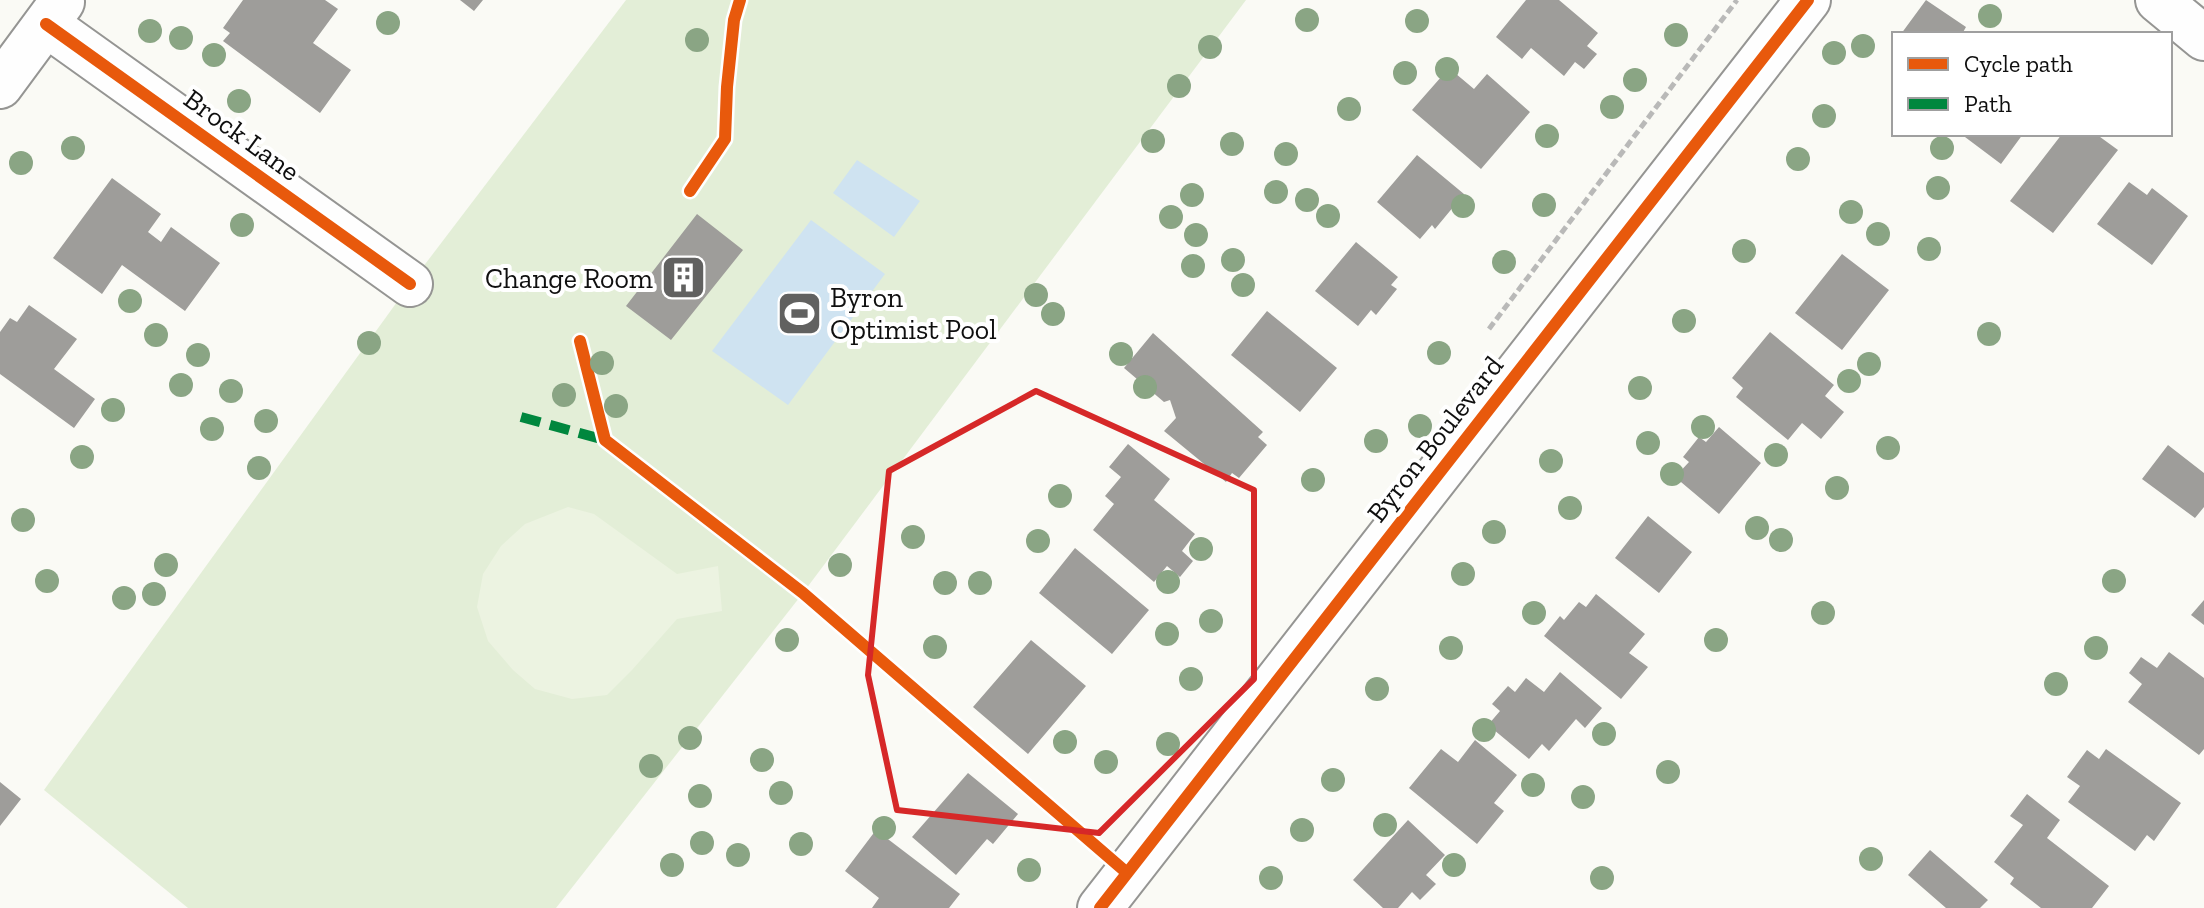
<svg xmlns="http://www.w3.org/2000/svg" width="2204" height="908" font-family="'Zilla Slab',serif">
  <style>
    .green { fill: #e3eed7 }
    .pitch { fill: #ecf3e1 }
    .water { fill: #cfe3f1 }
    .building { fill: #9e9d9a }
    .lines { fill: none; stroke-linecap: round; stroke-linejoin: round }
    .minor-casing { stroke: #959593; stroke-width: 48 }
    .path { stroke: #b9b9b8; stroke-width: 5; stroke-dasharray: 8 4; stroke-linecap: butt }
    .minor { stroke: #fefefe; stroke-width: 44 }
    .quiet { stroke: #00873e; stroke-width: 10; stroke-dasharray: 20 10; stroke-linecap: butt }
    .cycleway-casing { stroke: #fff; stroke-width: 17 }
    .cycleway { stroke: #e8590c; stroke-width: 12 }
    .tree { fill: #8aa584 }
    .marked { fill: none; stroke: #d62828; stroke-width: 6; stroke-linejoin: round }
    .labels { text-anchor: middle; dominant-baseline: central; stroke-width: 8; stroke-linejoin: round; paint-order: stroke }
    .street-label { font-size: 28px; fill: #0f0f0f; stroke: #fff }
    .poi-label { font-size: 28px; fill: #0f0f0f; stroke: #fff; text-anchor: end }
  </style>
  <rect width="100%" height="100%" fill="#fafaf5"/>
  <path class="green" d="M626,0H1246L803,593L556,908H188L44,790L410,284Z"/>
  <path class="pitch" d="M568,507L594,514L677,574L718,566L722,611L677,619L632,670L607,695L572,699L535,689L513,670L488,641L477,607L483,574L501,546L525,524Z"/>
  <path class="water" d="M857,160L920,201L894,237L833,193Z
    M811,220L885,274L788,405L712,351Z"/>
  <path class="building" d="M243,0H325L338,9L313,43L351,70L320,113L223,41L230,33L223,28Z
    M460,0H483L474,11Z
    M1526,0H1559L1598,33L1587,46L1597,54L1584,69L1575,62L1564,76L1531,48L1522,59L1496,37Z
    M1926,0L1966,27L1962,34H1901Z
    M1449,68L1474,89L1487,74L1530,112L1481,169L1412,110Z
    M1961,134H2023L2001,164Z
    M2062,134H2096L2118,150L2053,233L2010,201Z
    M1417,155L1464,194L1435,229L1432,225L1420,239L1377,202Z
    M112,178L161,214L148,232L161,242L171,227L220,263L185,311L122,265L102,294L53,258Z
    M2129,182L2147,195L2152,188L2188,216L2152,265L2097,224Z
    M697,214L743,250L671,340L626,306Z
    M1356,242L1398,277L1391,285L1397,289L1376,315L1371,310L1358,326L1315,291Z
    M1842,254L1889,290L1842,350L1795,313Z
    M29,305L77,339L54,369L95,399L74,428L0,374V332L10,318L17,322Z
    M1267,311L1337,368L1300,412L1231,355Z
    M1770,332L1834,385L1825,396L1844,412L1821,439L1802,423L1788,440L1736,397L1743,388L1732,378Z
    M1153,333L1263,432L1258,437L1267,445L1239,478L1232,473L1226,482L1164,431L1176,418L1170,400L1164,402L1124,368Z
    M1719,427L1761,463L1719,514L1675,477L1689,462L1683,457L1699,437L1706,442Z
    M1128,444L1170,479L1154,500L1195,534L1182,551L1193,561L1180,577L1167,566L1154,582L1093,530L1114,504L1105,496L1121,477L1109,467Z
    M2168,445L2204,473V507L2195,518L2142,479Z
    M1648,516L1692,552L1659,593L1615,558Z
    M1075,548L1149,610L1112,654L1039,593Z
    M1596,594L1645,634L1629,653L1648,667L1621,699L1544,636L1560,616L1564,620L1579,602L1586,607Z
    M2204,600V625L2191,615Z
    M1031,640L1086,686L1028,754L973,707Z
    M2169,652L2204,678V749L2199,755L2128,702L2142,684L2129,673L2141,657L2157,668Z
    M1560,672L1602,708L1585,728L1576,719L1549,751L1542,744L1529,759L1488,725L1500,711L1492,704L1508,686L1515,692L1526,678L1544,692Z
    M1475,740L1517,775L1494,803L1504,811L1477,844L1409,788L1441,749L1458,762Z
    M2106,749L2181,803L2154,841L2147,835L2135,851L2068,802L2080,786L2067,777L2087,750L2099,759Z
    M968,773L1018,814L993,844L987,839L956,875L912,837Z
    M0,782L21,799L0,826Z
    M2027,794L2060,820L2047,838L2109,886L2092,908H2041L2010,884L2014,878L1994,862L2023,825L2010,816Z
    M1408,820L1445,855L1426,875L1436,884L1420,900L1412,892L1398,908H1383L1353,880Z
    M876,830L960,894L949,908H872L879,898L845,871Z
    M1930,850L1988,900L1980,908H1946L1908,875Z"/>
  <g class="lines">
    <defs>
      <path id="minor" d="M2158,0L2204,38
        M46,24L410,284
        M0,86L62,2
        M1100,908L1808,0"/>
    </defs>
    <use href="#minor" class="minor-casing"/>
    <path class="path" d="M1489,329L1737,0"/>
    <use href="#minor" class="minor"/>
    <path class="quiet" d="M521,417L605,440"/>
    <defs>
      <path id="cycleway" d="M46,24L410,284
        M690,191L725,139L727,87L734,20L740,0
        M580,341L605,440L803,593L1126,872
        M1100,908L1808,0"/>
    </defs>
    <use href="#cycleway" class="cycleway-casing"/>
    <use href="#cycleway" class="cycleway"/>
  </g>
  <g class="tree">
    <circle cx="1990" cy="16" r="12"/>
    <circle cx="1307" cy="20" r="12"/>
    <circle cx="1417" cy="21" r="12"/>
    <circle cx="388" cy="23" r="12"/>
    <circle cx="150" cy="31" r="12"/>
    <circle cx="1676" cy="35" r="12"/>
    <circle cx="181" cy="38" r="12"/>
    <circle cx="697" cy="40" r="12"/>
    <circle cx="1863" cy="46" r="12"/>
    <circle cx="1210" cy="47" r="12"/>
    <circle cx="1834" cy="53" r="12"/>
    <circle cx="214" cy="55" r="12"/>
    <circle cx="1447" cy="69" r="12"/>
    <circle cx="1405" cy="73" r="12"/>
    <circle cx="1635" cy="80" r="12"/>
    <circle cx="1179" cy="86" r="12"/>
    <circle cx="239" cy="101" r="12"/>
    <circle cx="1612" cy="107" r="12"/>
    <circle cx="1349" cy="109" r="12"/>
    <circle cx="1824" cy="116" r="12"/>
    <circle cx="1547" cy="136" r="12"/>
    <circle cx="1153" cy="141" r="12"/>
    <circle cx="1232" cy="144" r="12"/>
    <circle cx="73" cy="148" r="12"/>
    <circle cx="1942" cy="148" r="12"/>
    <circle cx="1286" cy="154" r="12"/>
    <circle cx="1798" cy="159" r="12"/>
    <circle cx="21" cy="163" r="12"/>
    <circle cx="1938" cy="188" r="12"/>
    <circle cx="1276" cy="192" r="12"/>
    <circle cx="1192" cy="195" r="12"/>
    <circle cx="1307" cy="200" r="12"/>
    <circle cx="1544" cy="205" r="12"/>
    <circle cx="1463" cy="206" r="12"/>
    <circle cx="1851" cy="212" r="12"/>
    <circle cx="1328" cy="216" r="12"/>
    <circle cx="1171" cy="217" r="12"/>
    <circle cx="242" cy="225" r="12"/>
    <circle cx="1878" cy="234" r="12"/>
    <circle cx="1196" cy="235" r="12"/>
    <circle cx="1929" cy="249" r="12"/>
    <circle cx="1744" cy="251" r="12"/>
    <circle cx="1233" cy="260" r="12"/>
    <circle cx="1504" cy="262" r="12"/>
    <circle cx="1193" cy="266" r="12"/>
    <circle cx="1243" cy="285" r="12"/>
    <circle cx="1036" cy="295" r="12"/>
    <circle cx="130" cy="301" r="12"/>
    <circle cx="1053" cy="314" r="12"/>
    <circle cx="1684" cy="321" r="12"/>
    <circle cx="1989" cy="334" r="12"/>
    <circle cx="156" cy="335" r="12"/>
    <circle cx="369" cy="343" r="12"/>
    <circle cx="1439" cy="353" r="12"/>
    <circle cx="1121" cy="354" r="12"/>
    <circle cx="198" cy="355" r="12"/>
    <circle cx="602" cy="363" r="12"/>
    <circle cx="1869" cy="364" r="12"/>
    <circle cx="1849" cy="381" r="12"/>
    <circle cx="181" cy="385" r="12"/>
    <circle cx="1145" cy="387" r="12"/>
    <circle cx="1640" cy="388" r="12"/>
    <circle cx="231" cy="391" r="12"/>
    <circle cx="564" cy="395" r="12"/>
    <circle cx="616" cy="406" r="12"/>
    <circle cx="113" cy="410" r="12"/>
    <circle cx="266" cy="421" r="12"/>
    <circle cx="1420" cy="426" r="12"/>
    <circle cx="1703" cy="427" r="12"/>
    <circle cx="212" cy="429" r="12"/>
    <circle cx="1376" cy="441" r="12"/>
    <circle cx="1648" cy="443" r="12"/>
    <circle cx="1888" cy="448" r="12"/>
    <circle cx="1776" cy="455" r="12"/>
    <circle cx="82" cy="457" r="12"/>
    <circle cx="1551" cy="461" r="12"/>
    <circle cx="259" cy="468" r="12"/>
    <circle cx="1672" cy="474" r="12"/>
    <circle cx="1313" cy="480" r="12"/>
    <circle cx="1837" cy="488" r="12"/>
    <circle cx="1060" cy="496" r="12"/>
    <circle cx="1570" cy="508" r="12"/>
    <circle cx="23" cy="520" r="12"/>
    <circle cx="1757" cy="528" r="12"/>
    <circle cx="1494" cy="532" r="12"/>
    <circle cx="913" cy="537" r="12"/>
    <circle cx="1781" cy="540" r="12"/>
    <circle cx="1038" cy="541" r="12"/>
    <circle cx="1201" cy="549" r="12"/>
    <circle cx="166" cy="565" r="12"/>
    <circle cx="840" cy="565" r="12"/>
    <circle cx="1463" cy="574" r="12"/>
    <circle cx="47" cy="581" r="12"/>
    <circle cx="2114" cy="581" r="12"/>
    <circle cx="1168" cy="582" r="12"/>
    <circle cx="945" cy="583" r="12"/>
    <circle cx="980" cy="583" r="12"/>
    <circle cx="154" cy="594" r="12"/>
    <circle cx="124" cy="598" r="12"/>
    <circle cx="1534" cy="613" r="12"/>
    <circle cx="1823" cy="613" r="12"/>
    <circle cx="1211" cy="621" r="12"/>
    <circle cx="1167" cy="634" r="12"/>
    <circle cx="787" cy="640" r="12"/>
    <circle cx="1716" cy="640" r="12"/>
    <circle cx="935" cy="647" r="12"/>
    <circle cx="1451" cy="648" r="12"/>
    <circle cx="2096" cy="648" r="12"/>
    <circle cx="1191" cy="679" r="12"/>
    <circle cx="2056" cy="684" r="12"/>
    <circle cx="1377" cy="689" r="12"/>
    <circle cx="1484" cy="730" r="12"/>
    <circle cx="1604" cy="734" r="12"/>
    <circle cx="690" cy="738" r="12"/>
    <circle cx="1065" cy="742" r="12"/>
    <circle cx="1168" cy="744" r="12"/>
    <circle cx="762" cy="760" r="12"/>
    <circle cx="1106" cy="762" r="12"/>
    <circle cx="651" cy="766" r="12"/>
    <circle cx="1668" cy="772" r="12"/>
    <circle cx="1333" cy="780" r="12"/>
    <circle cx="1533" cy="785" r="12"/>
    <circle cx="781" cy="793" r="12"/>
    <circle cx="700" cy="796" r="12"/>
    <circle cx="1583" cy="797" r="12"/>
    <circle cx="1385" cy="825" r="12"/>
    <circle cx="884" cy="828" r="12"/>
    <circle cx="1302" cy="830" r="12"/>
    <circle cx="702" cy="843" r="12"/>
    <circle cx="801" cy="844" r="12"/>
    <circle cx="738" cy="855" r="12"/>
    <circle cx="1871" cy="859" r="12"/>
    <circle cx="672" cy="865" r="12"/>
    <circle cx="1454" cy="865" r="12"/>
    <circle cx="1029" cy="870" r="12"/>
    <circle cx="1271" cy="878" r="12"/>
    <circle cx="1602" cy="878" r="12"/>
  </g>
  <path class="marked" d="M1036,391L1254,490V679L1099,833L897,810L868,675L889,471Z"/>
  <defs>
    <symbol id="building-square" viewBox="-11 -11 22 22"><rect x="-9" y="-9" width="18" height="18" rx="4" fill="#616160" stroke="#fff"/><path d="M-4-6H4V6H1V3H-1V6H-4ZM-2.5-4.3h1.7v1.8h-1.7ZM.8-4.3h1.7v1.8H.8ZM-2.5-1h1.7V.8h-1.7ZM.8-1h1.7V.8H.8Z" fill="#fff"/></symbol>
    <symbol id="stadium-square" viewBox="-11 -11 22 22"><rect x="-9" y="-9" width="18" height="18" rx="4" fill="#616160" stroke="#fff"/><path d="M0-5a6.5 5 0 1 0 0 10a6.5 5 0 1 0 0-10ZM-3.5-1.8h7v3.6h-7Z" fill="#fff"/></symbol>
  </defs>
  <g fill-rule="evenodd">
    <use href="#building-square" x="658" y="252" width="51" height="51"/>
    <use href="#stadium-square" x="774" y="288" width="51" height="51"/>
  </g>
  <g class="labels">
    <g class="street-label">
      <text transform="translate(242 135) rotate(36)">Brock Lane</text>
      <text transform="translate(1435 439) rotate(-52)">Byron Boulevard</text>
    </g>
    <g class="poi-label">
      <text x="653" y="278">Change Room</text>
      <text x="830" y="297" text-anchor="start">Byron<tspan x="830" dy="32">Optimist Pool</tspan></text>
    </g>
  </g>
  <rect x="1892" y="32" width="280" height="104" fill="#ffffff" stroke="#9f9f9f" stroke-width="2"/>
  <rect x="1908" y="58" width="40" height="12" fill="#e8590c" stroke="#9f9f9f" stroke-width="2"/>
  <text x="1964" y="72" font-size="24" fill="#0f0f0f">Cycle path</text>
  <rect x="1908" y="98" width="40" height="12" fill="#00873e" stroke="#9f9f9f" stroke-width="2"/>
  <text x="1964" y="112" font-size="24" fill="#0f0f0f">Path</text>
</svg>
